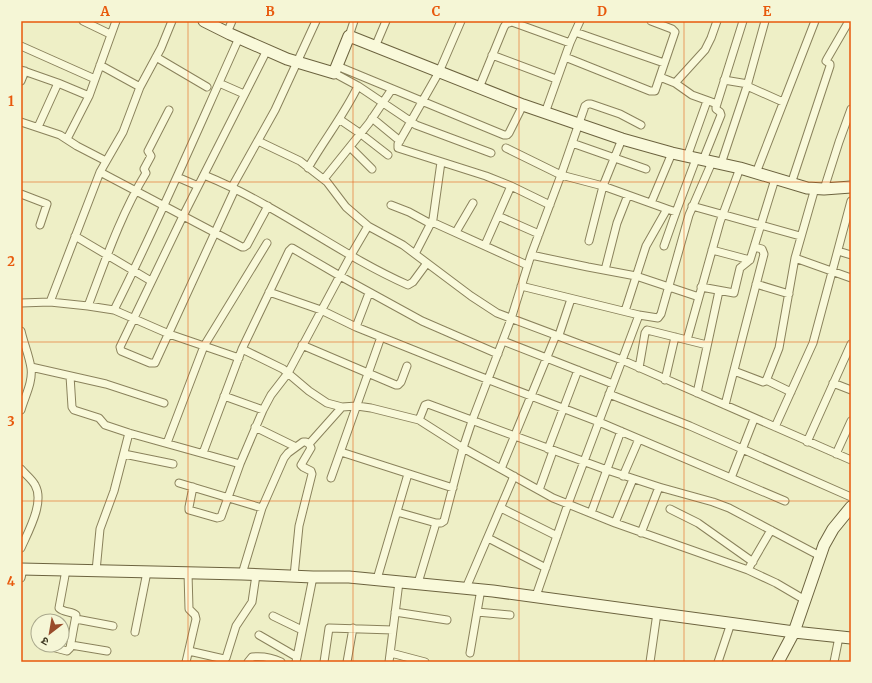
<svg xmlns="http://www.w3.org/2000/svg" width="872" height="683" font-family="Merriweather,'Noto Sans Devanagari',serif">
  <style>
    .lines { fill: none; stroke-linecap: round; stroke-linejoin: round }
    .street-casing { stroke: #8a825c; stroke-width: 9 }
    .secondary-casing { stroke: #6c633f; stroke-width: 13 }
    .street { stroke: #f9f9da; stroke-width: 7 }
    .secondary { stroke: #f9f9da; stroke-width: 11 }
    .grid { fill: none; stroke: #e8590c; stroke-width: 1; stroke-opacity: 0.55 }
    .neatline { fill: none; stroke: #e8590c; stroke-width: 1.5 }
    .grid-label { font-size: 13px; text-anchor: middle; font-weight: bold; fill: #e8590c }
  </style>
  <rect width="100%" height="100%" fill="#eeefc6"/>
  <g class="lines">
    <defs>
      <path id="street" d="M83,21L110,34
        M461,21L439,72L398,144V148L486,176L511,186L550,205
        M575,32L664,63
        M227,33L232,21
        M349,36L354,21
        M21,46L95,79
        M375,47L386,21
        M492,55L556,79
        M156,57L207,87
        M565,57L650,91H655L675,32L672,29L651,21
        M100,65L140,87
        M337,66L504,135H507L509,133L523,105
        M21,70L58,83L89,96
        M334,73L358,86L416,125L491,153
        M660,77L675,83L692,95L717,104
        M724,80L748,84
        M21,81L25,71
        M219,83L244,94
        M675,83L705,50L711,38L717,21
        M747,86L783,102
        M479,88L504,27L506,24L512,22L570,43
        M545,113L570,43L580,21
        M372,118L400,141
        M339,119L361,134L388,155
        M21,122L60,135L77,146L106,161
        M38,127L58,83
        M67,139L89,96L116,21
        M258,141L300,161L327,182L346,207L368,226
        M572,143L646,169
        M350,147L372,169
        M506,148L561,175L603,186L667,209
        M687,157L707,101
        M703,160L721,115L720,112L716,109V107L743,21
        M721,164L747,86L765,21
        M308,168C324,140 344,115 358,86
        M100,172L242,247H244L247,245L268,206
        M756,173L815,21
        M204,175C226,184 246,194 267,206C314,232 358,263 408,285L413,282L427,263
        M177,177L198,186
        M324,179L369,123L392,89
        M791,184L830,66V64L826,61L827,59L849,21
        M232,187L275,110L316,21
        M815,188L795,258L851,278
        M235,189L155,363H150L121,351L120,347L183,216L267,50
        M824,189L839,142L851,109
        M21,194L47,204L40,225
        M651,203L672,153
        M391,205L409,212L431,224
        M692,206L800,236
        M498,216L539,234
        M432,222L527,265
        M456,232L473,203
        M75,236L151,281
        M589,241L603,186L622,139
        M485,245L511,186
        M664,246L676,212
        M712,250L750,260
        M838,251L851,255
        M415,254L433,219L441,162
        M531,255L588,267L636,276L699,297
        M605,270L617,223L628,195
        M756,284L789,294
        M521,286L639,315L568,504L536,596
        M701,287L734,293L740,268L750,260L754,247
        M269,292L321,310L356,327L471,373L599,422L785,501
        M50,302L100,172L123,132L140,87L161,48L172,21
        M21,303L50,302L88,306L114,310L169,334L239,358
        M88,306C105,261 121,214 146,173L144,169L151,156L148,151L169,110
        M114,310C159,221 198,129 239,38
        M625,311L646,246L667,209L676,212L696,159
        M639,315L658,318L661,314L689,215L712,162
        M356,327L369,293
        M21,331C24,344 29,355 31,368C33,382 25,396 21,410
        M559,335L571,299
        M687,340L720,222L740,168
        M503,341L613,384
        M302,345L396,385H398L401,382L407,366
        M242,349L283,369L309,391L327,403L342,407L357,406L371,408L419,420L463,448L553,498L615,523L748,570L776,583L805,600
        M31,367L106,384L164,403
        M639,368L645,333L647,330L707,345
        M734,371L763,382L766,381L779,348L795,258
        M70,376L72,407L74,410L99,418L105,425L129,433L240,464
        M665,380L675,337
        M766,380L791,392
        M833,383L851,390
        M697,393L719,291
        M609,394L690,426L851,497
        M224,396L263,410
        M725,405L764,254L762,249L754,247L775,179
        M419,420L425,405L428,404L607,470L659,487L713,502L729,508L820,556
        M255,427L296,447
        M775,427L813,343L851,201
        M807,442L851,344
        M167,443L204,346L267,243
        M548,449L578,370
        M341,452L453,488
        M203,453L242,349L289,251L292,248L340,276L422,321L498,354
        M124,454L173,464
        M836,454L851,421
        M21,469C25,474 32,479 35,485C45,502 28,532 21,548
        M501,469L556,335
        M623,476L639,439
        M331,478L381,337
        M731,478L754,419
        M179,483L262,508
        M193,487L189,507V510L217,518L221,517L240,464L263,410L271,395L288,373L351,255L368,226L403,245L471,296L497,313L622,360L851,460
        M539,490L553,451
        M501,508L557,536
        M670,509L698,523L753,562
        M397,512L436,523H441L444,521L463,448L472,421L511,319L531,255L561,175L585,106L588,104H591L620,114L641,125
        M591,513L621,431
        M615,523L633,479
        M641,533L659,487
        M488,538L546,568
        M750,566L771,530
        M96,571L100,529L114,491L129,433
        M242,574L262,508L284,458L288,453L303,442H306L309,444L342,407
        M294,576L299,526L312,474L311,471L303,467L301,465L311,448L309,444
        M21,578L23,569
        M377,579L408,474
        M418,583L436,523
        M466,588L514,476
        M395,612L447,620
        M477,612L510,615
        M273,616L302,630
        M76,619L113,626
        M135,632L147,572
        M259,635L297,657
        M44,645L67,651L70,648L76,615C72,611 64,613 59,608L66,570
        M71,645L107,651
        M189,651L224,659L226,658L236,626L252,602L256,575
        M391,653L425,662
        M470,653L481,589
        M186,662L196,619L195,615L189,609L188,573
        M248,662L252,657C262,656 271,657 281,662
        M296,662L313,577
        M324,662L329,628L393,630
        M347,662L353,628
        M389,662L399,582
        M650,662L657,613
        M718,662L731,623
        M834,662L839,637"/>
      <path id="secondary" d="M204,21L230,34L287,59L334,73L349,36L523,105L622,139L672,153L740,168L807,188L824,189L851,187
        M21,569L242,574L313,577H349L493,591L794,632L851,638
        M778,662L794,632L824,545L833,529L851,507"/>
    </defs>
    <use href="#street" class="street-casing"/>
    <use href="#secondary" class="secondary-casing"/>
    <use href="#street" class="street"/>
    <use href="#secondary" class="secondary"/>
  </g>
  <path class="grid" d="M188,21V662M353,21V662M519,21V662M684,21V662M21,182H851M21,342H851M21,501H851"/>
  <rect width="872" height="683" fill="none" stroke="#f5f6d6" stroke-width="44"/>
  <g transform="translate(50 633) rotate(211)"><circle r="19" fill="#f5f6d6" stroke="#aaa98d"/>
  <path d="M0-3L7 15L0 10L-7 15Z" fill="#994c2b"/>
  <text y="-6" font-size="11" font-weight="bold" text-anchor="middle" fill="#3a351f">उ</text>
  </g>
  <rect x="22" y="22" width="828" height="639" class="neatline"/>
  <g class="grid-label">
    <text x="105" y="16">A</text>
    <text x="270" y="16">B</text>
    <text x="436" y="16">C</text>
    <text x="602" y="16">D</text>
    <text x="767" y="16">E</text>
    <text x="11" y="106">1</text>
    <text x="11" y="266">2</text>
    <text x="11" y="426">3</text>
    <text x="11" y="586">4</text>
  </g>
</svg>
